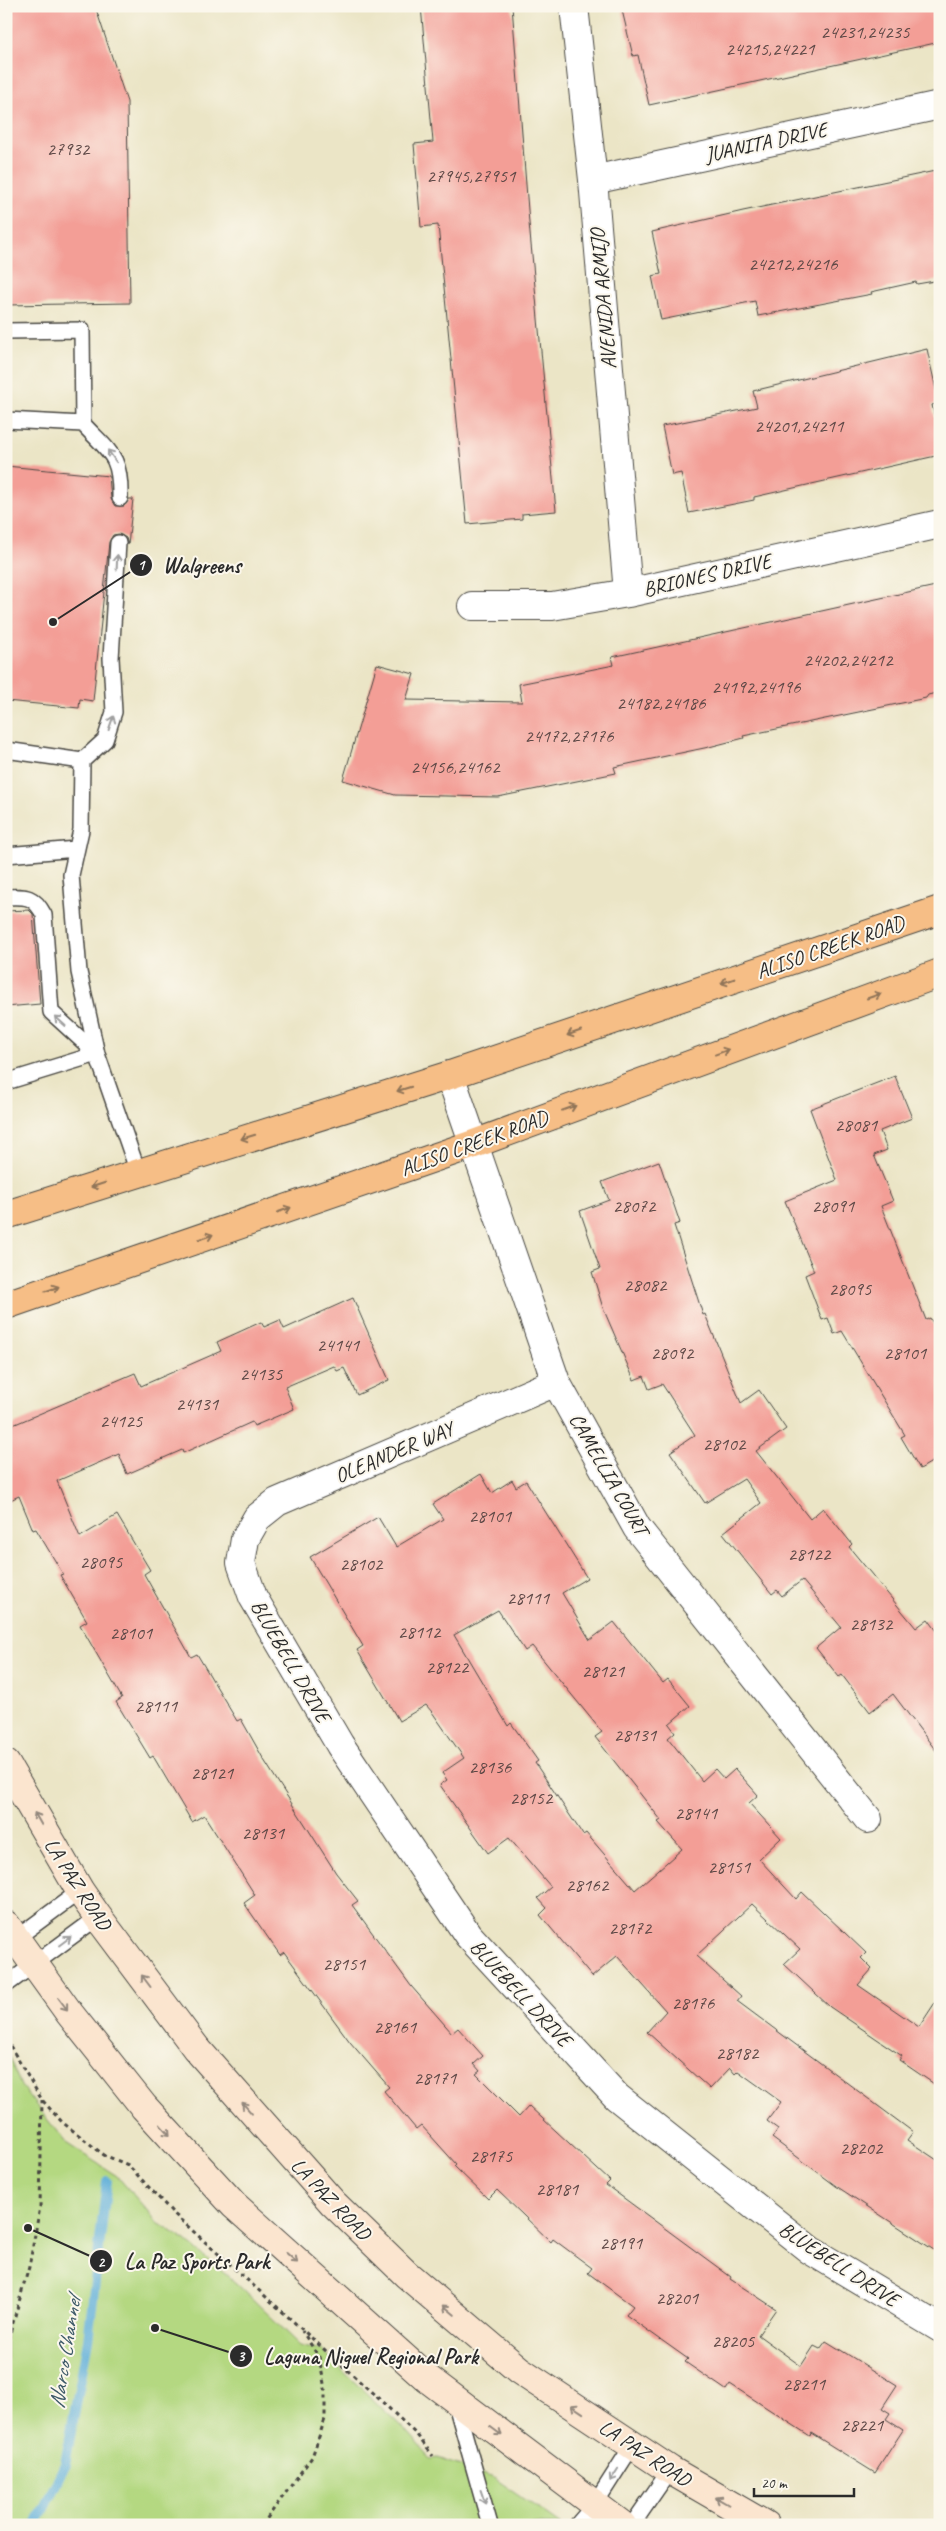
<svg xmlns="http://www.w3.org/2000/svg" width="946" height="2531" font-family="Caveat,sans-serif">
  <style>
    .green { fill: #b4d881; stroke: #708256 }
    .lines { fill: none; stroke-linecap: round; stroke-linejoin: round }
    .stream { stroke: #5daed8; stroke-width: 10 }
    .building { fill: #f39e96; fill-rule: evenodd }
    .service-casing { stroke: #484742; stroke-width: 18 }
    .minor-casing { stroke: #484742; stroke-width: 30 }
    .secondary-casing { stroke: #484742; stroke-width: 30 }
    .primary-casing { stroke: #484742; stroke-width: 30 }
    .path { stroke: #484742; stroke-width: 3; stroke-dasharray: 4 4; stroke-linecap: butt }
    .service { stroke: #fff; stroke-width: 15 }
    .minor { stroke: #fff; stroke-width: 28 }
    .secondary { stroke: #fbe5cf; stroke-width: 28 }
    .primary { stroke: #f6be86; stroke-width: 28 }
    .oneway { stroke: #a0a0a0 }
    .oneway2 { stroke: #907458 }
    .oneway3 { stroke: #93887d }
    .labels { text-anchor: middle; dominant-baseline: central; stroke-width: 4; stroke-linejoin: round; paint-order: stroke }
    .number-label { font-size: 19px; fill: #5d4846 }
    .street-label { font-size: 21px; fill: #2b2b2b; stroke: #fbf7ec }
    .water-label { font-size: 22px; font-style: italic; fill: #3c5968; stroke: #fbf7ec }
    .leader { fill: none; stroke: #2b2b2b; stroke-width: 2 }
    .callout-dot { fill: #2b2b2b; stroke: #fbf7ec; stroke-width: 2 }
    .mark-label { font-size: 15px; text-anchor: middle; font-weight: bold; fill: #fff }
    .callout-label { font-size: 22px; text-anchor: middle; font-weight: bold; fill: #2b2b2b; stroke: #fbf7ec; stroke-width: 4; stroke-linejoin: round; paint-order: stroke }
  </style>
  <rect width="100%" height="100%" fill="#fbf7ec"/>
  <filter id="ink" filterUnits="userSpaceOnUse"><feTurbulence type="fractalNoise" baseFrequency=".02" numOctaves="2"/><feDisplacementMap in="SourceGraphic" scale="10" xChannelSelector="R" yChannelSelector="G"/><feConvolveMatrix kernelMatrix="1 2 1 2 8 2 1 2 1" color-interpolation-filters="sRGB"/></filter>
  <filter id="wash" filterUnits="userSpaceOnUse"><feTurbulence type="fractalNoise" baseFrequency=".0096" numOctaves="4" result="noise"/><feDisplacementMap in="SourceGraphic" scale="20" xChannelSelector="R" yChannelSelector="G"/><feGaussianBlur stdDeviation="1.12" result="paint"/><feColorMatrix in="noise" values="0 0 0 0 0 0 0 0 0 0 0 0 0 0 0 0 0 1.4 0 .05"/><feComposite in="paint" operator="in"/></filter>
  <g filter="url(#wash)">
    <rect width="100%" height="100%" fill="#ebe5c6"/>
    <path class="green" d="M6,2050L21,2086L66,2143L117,2176L158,2223L186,2241L237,2284L300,2345L321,2350L407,2432L431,2459L438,2458L494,2478L562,2525H6Z"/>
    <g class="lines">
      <path class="stream" d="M36,2525L65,2464L88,2340L107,2181"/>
    </g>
    <g id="blocks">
      <path class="building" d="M6,6H95L127,102L130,303L6,305V197H9Z
        M421,6H512L529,223L556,511L522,514V519L467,524L438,225L421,227L414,144L433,142Z
        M621,6H940V42L649,105L638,55L633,56Z
        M940,170V280L917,284L916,282L871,292L872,294L758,316L755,301L661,320L652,276L661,274L652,232L743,211Z
        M927,349L939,403L932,405L940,438V455L754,497V500L689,513L681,473L672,475L662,426L757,407L753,391Z
        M6,466L109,476L111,499L115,506H124L129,499H133L128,545L126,538L119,534L113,535L109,542L93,701L80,699L79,708L6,701Z
        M940,585V692L928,695L926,698L743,736L744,738L709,747L614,767L616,773L498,797L395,795L343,780L377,664L414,674L406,700L522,702L519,684L614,665L612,657Z
        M29,910L33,914L40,1004L6,1007V911Z
        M895,1076L912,1118L880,1131L887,1150L874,1155L893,1201L881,1206L926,1320L930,1318L940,1335V1457L920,1469L901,1437L905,1435L842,1331L834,1334L828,1318L822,1320L805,1275L814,1271L785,1201L837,1180L810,1109Z
        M659,1161L680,1223L674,1225L703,1315L705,1314L741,1403L759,1390L786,1429L756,1451L810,1519L823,1508L852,1544L849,1547L916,1628L928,1619L940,1635V1756L893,1694L870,1712L842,1675L839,1677L816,1648L841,1627L802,1580L782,1596L777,1590L772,1594L723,1533L761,1503L744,1479L705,1503L670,1452L695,1435L662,1384L649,1389L644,1376L634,1380L603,1308L592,1272L600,1269L580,1211L609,1200L602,1182Z
        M353,1298L389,1380L357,1395L344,1368L337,1371L334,1366L285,1387L294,1409L254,1426L252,1422L183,1453L182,1450L127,1474L119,1454L57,1481L80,1537L117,1515L150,1570L144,1574L191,1657L197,1654L237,1721L241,1719L264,1760L336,1873L358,1901L352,1905L411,1986L452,2033L458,2028L483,2056L474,2064L480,2071L476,2074L519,2117L529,2106L610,2181L606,2185L731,2277L730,2279L776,2309L758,2335L801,2366L814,2346L820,2349L826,2341L897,2385L882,2408L890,2413L886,2419L903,2430L875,2473L811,2433L810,2436L730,2384L726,2390L685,2362L688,2359L626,2315L633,2306L588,2273L592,2268L553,2239L551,2242L497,2190L488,2199L454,2166L456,2164L421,2125L416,2129L384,2091L389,2087L350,2042L284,1952L280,1955L244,1903L255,1895L204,1815L192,1822L153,1756L150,1758L116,1702L122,1698L80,1625L87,1621L60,1575L63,1574L36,1529L33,1530L19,1496L6,1502V1428L135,1373L141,1386L221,1351L217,1342L261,1322L264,1327L280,1320L284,1329Z
        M481,1474L492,1493L512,1480L516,1487L526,1481L587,1578L562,1593L590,1640L614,1622L663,1683L668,1679L690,1706L669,1724L675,1732L668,1738L702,1781L715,1769L724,1779L735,1769L758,1795L749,1803L781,1838L759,1859L796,1899L802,1892L866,1953L861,1958L872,1969L858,1985L919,2027L940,1995V2088L899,2060L902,2056L830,2007L784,1964L800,1949L752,1904L696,1956L741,1996L737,2001L913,2132L907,2140L940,2162V2254L836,2186L772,2138L778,2129L767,2121L781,2102L738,2071L735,2074L730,2068L710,2089L647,2032L666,2011L617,1956L592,1977L540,1915L547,1908L538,1898L551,1887L509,1838L488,1853L440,1785L447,1780L442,1773L464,1758L432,1712L426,1705L399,1721L357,1650L363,1646L310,1557L378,1517L396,1547L443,1519L433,1504ZM498,1610L525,1651L532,1646L602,1732L595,1737L661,1820L658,1822L682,1849L635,1890L586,1833L583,1835L535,1763L538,1761L511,1723L508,1726L454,1635Z"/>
    </g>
  </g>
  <g filter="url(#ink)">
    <use href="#blocks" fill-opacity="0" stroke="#484742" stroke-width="1"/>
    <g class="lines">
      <defs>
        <path id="service" d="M6,331L82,330L83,424L6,420
          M83,424C110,453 121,455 120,498
          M6,750L82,761L81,830L71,875L79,972L97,1054L138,1172
          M82,761L105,740L114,712L111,658L118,543
          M6,855L76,849
          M6,897C27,896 34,896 44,915L51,1012L97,1054
          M6,1082L97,1054
          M11,1942L80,1891
          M6,1985L98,1917
          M455,2401L490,2525
          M577,2525L595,2504L632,2446
          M632,2525L670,2470"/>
        <path id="minor" d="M574,6L593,180L628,593
          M593,180L940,105
          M472,606H552L628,593L940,524
          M450,1075L556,1382L637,1528L868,1819
          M556,1382L277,1502L257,1518L245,1539L241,1563L253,1597L340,1745L468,1935L617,2097L810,2250L940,2328"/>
        <path id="secondary" d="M6,1764L80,1891L98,1917L196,2048L333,2203L406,2274L519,2370L670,2470L765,2525
          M6,1925L70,2014L144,2107L234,2205L428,2379L622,2525"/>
        <path id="primary" d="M6,1215L450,1075L940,910
          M6,1305L474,1144L940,973"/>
      </defs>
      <use href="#service" class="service-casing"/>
      <use href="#minor" class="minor-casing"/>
      <use href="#secondary" class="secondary-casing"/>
      <use href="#primary" class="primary-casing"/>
      <path class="path" d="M6,2039L42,2100L62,2122L104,2155L128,2165L173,2213L377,2397L417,2435L433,2456
        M6,2347L29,2267L40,2207L42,2100
        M262,2525L312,2457L325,2419V2389L319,2357L302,2331"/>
      <use href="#service" class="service"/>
      <use href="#minor" class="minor"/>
      <use href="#secondary" class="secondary"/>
      <use href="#primary" class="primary"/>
    </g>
    <defs><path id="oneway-shaft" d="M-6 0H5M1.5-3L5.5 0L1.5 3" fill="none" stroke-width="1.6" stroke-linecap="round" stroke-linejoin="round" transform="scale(1.25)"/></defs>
    <g class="oneway">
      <use href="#oneway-shaft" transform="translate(112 456) rotate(-125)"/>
      <use href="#oneway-shaft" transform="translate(117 562) rotate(-87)"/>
      <use href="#oneway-shaft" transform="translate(111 723) rotate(-71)"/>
      <use href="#oneway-shaft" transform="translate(60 1021) rotate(-138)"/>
      <use href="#oneway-shaft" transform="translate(65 1941) rotate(-37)"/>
      <use href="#oneway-shaft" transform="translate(614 2475) rotate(123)"/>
      <use href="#oneway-shaft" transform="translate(483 2497) rotate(71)"/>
    </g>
    <g class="oneway2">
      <use href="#oneway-shaft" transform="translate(728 981) rotate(161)"/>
      <use href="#oneway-shaft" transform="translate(874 996) rotate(-19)"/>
      <use href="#oneway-shaft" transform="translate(574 1033) rotate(161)"/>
      <use href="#oneway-shaft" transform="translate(722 1052) rotate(-20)"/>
      <use href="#oneway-shaft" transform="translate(404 1089) rotate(163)"/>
      <use href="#oneway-shaft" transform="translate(569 1108) rotate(-20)"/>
      <use href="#oneway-shaft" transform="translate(248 1137) rotate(163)"/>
      <use href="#oneway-shaft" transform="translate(98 1185) rotate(162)"/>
      <use href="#oneway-shaft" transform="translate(284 1210) rotate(-19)"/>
      <use href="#oneway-shaft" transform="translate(206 1237) rotate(-19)"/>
      <use href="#oneway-shaft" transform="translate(52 1289) rotate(-19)"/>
    </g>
    <g class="oneway3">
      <use href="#oneway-shaft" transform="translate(38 1819) rotate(-120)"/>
      <use href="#oneway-shaft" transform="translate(146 1981) rotate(-127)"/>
      <use href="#oneway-shaft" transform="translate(63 2004) rotate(53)"/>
      <use href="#oneway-shaft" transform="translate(247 2108) rotate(-131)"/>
      <use href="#oneway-shaft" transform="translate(165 2130) rotate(48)"/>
      <use href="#oneway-shaft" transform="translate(292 2258) rotate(42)"/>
      <use href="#oneway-shaft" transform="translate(449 2310) rotate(-140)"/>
      <use href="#oneway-shaft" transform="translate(577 2409) rotate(-146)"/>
      <use href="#oneway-shaft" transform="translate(496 2431) rotate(37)"/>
      <use href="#oneway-shaft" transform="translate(722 2501) rotate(-150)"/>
    </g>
  </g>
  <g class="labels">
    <g class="number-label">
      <text x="865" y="32">24231,24235</text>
      <text x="770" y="49">24215,24221</text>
      <text x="68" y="149">27932</text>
      <text x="471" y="176">27945,27951</text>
      <text x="793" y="264">24212,24216</text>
      <text x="799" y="426">24201,24211</text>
      <text x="848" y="660">24202,24212</text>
      <text x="756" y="687">24192,24196</text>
      <text x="661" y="703">24182,24186</text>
      <text x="569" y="736">24172,27176</text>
      <text x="455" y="767">24156,24162</text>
      <text x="856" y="1125">28081</text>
      <text x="634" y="1206">28072</text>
      <text x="833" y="1206">28091</text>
      <text x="645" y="1285">28082</text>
      <text x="850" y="1289">28095</text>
      <text x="338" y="1345">24141</text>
      <text x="672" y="1353">28092</text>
      <text x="905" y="1353">28101</text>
      <text x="261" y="1374">24135</text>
      <text x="197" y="1404">24131</text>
      <text x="121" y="1421">24125</text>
      <text x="724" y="1444">28102</text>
      <text x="490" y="1516">28101</text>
      <text x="809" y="1554">28122</text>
      <text x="101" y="1562">28095</text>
      <text x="361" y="1564">28102</text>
      <text x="528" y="1598">28111</text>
      <text x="871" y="1624">28132</text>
      <text x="419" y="1632">28112</text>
      <text x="131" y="1633">28101</text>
      <text x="447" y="1667">28122</text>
      <text x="603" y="1671">28121</text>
      <text x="156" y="1706">28111</text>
      <text x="635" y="1735">28131</text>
      <text x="490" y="1767">28136</text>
      <text x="212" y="1773">28121</text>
      <text x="531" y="1798">28152</text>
      <text x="696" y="1813">28141</text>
      <text x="263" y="1833">28131</text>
      <text x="729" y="1867">28151</text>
      <text x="587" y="1885">28162</text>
      <text x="630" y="1928">28172</text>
      <text x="344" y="1964">28151</text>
      <text x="693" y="2003">28176</text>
      <text x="395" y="2027">28161</text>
      <text x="737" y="2053">28182</text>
      <text x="435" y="2078">28171</text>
      <text x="861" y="2148">28202</text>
      <text x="491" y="2156">28175</text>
      <text x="557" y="2189">28181</text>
      <text x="621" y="2243">28191</text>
      <text x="677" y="2298">28201</text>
      <text x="733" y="2341">28205</text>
      <text x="804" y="2384">28211</text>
      <text x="862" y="2425">28221</text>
    </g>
    <g class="street-label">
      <text transform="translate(766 142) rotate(-12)">JUANITA DRIVE</text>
      <text transform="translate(603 299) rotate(-95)">AVENIDA ARMIJO</text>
      <text transform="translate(707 575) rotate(-13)">BRIONES DRIVE</text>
      <text transform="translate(830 947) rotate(-19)">ALISO CREEK ROAD</text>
      <text transform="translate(474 1143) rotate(-20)">ALISO CREEK ROAD</text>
      <text transform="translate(394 1452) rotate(-23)">OLEANDER WAY</text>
      <text transform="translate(609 1474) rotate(60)">CAMELLIA COURT</text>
      <text transform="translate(291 1661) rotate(60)">BLUEBELL DRIVE</text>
      <text transform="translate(78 1884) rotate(57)">LA PAZ ROAD</text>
      <text transform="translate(521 1993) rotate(47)">BLUEBELL DRIVE</text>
      <text transform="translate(331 2199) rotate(46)">LA PAZ ROAD</text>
      <text transform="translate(839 2264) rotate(33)">BLUEBELL DRIVE</text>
      <text transform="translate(645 2453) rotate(33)">LA PAZ ROAD</text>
    </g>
    <g class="water-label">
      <text transform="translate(65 2353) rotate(-81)">Narco Channel</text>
    </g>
  </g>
  <path class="leader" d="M53 622L141 565M28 2228L101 2261M155 2328L241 2356"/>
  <g class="callout-dot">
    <circle cx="53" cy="622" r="5"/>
    <circle cx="28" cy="2228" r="5"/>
    <circle cx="155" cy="2328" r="5"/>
    <circle cx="141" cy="565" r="12"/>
    <circle cx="101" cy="2261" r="12"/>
    <circle cx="241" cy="2356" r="12"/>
  </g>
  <g class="mark-label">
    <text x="141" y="570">1</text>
    <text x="101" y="2267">2</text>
    <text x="241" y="2361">3</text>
  </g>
  <g class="callout-label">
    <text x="202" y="573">Walgreens</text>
    <text x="197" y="2269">La Paz Sports Park</text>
    <text x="371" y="2364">Laguna Niguel Regional Park</text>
  </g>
  <rect width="946" height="2531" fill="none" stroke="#fbf7ec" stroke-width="25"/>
  <path d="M754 2488v8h100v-8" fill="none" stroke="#2b2b2b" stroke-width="2.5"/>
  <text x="761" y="2488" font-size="15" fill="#2b2b2b" stroke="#fbf7ec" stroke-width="4" paint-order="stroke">20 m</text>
</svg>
